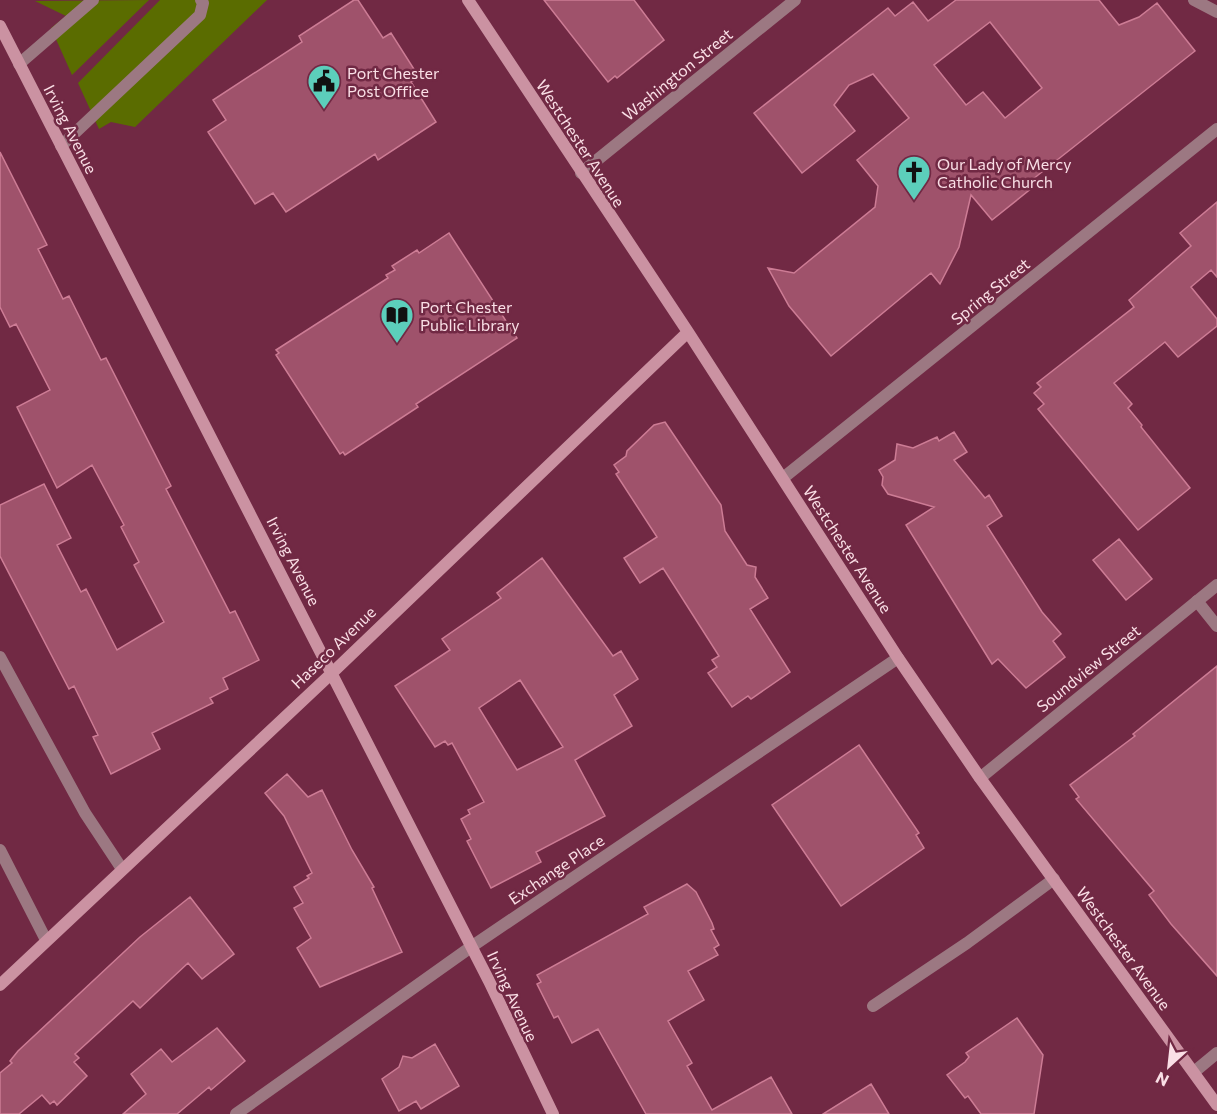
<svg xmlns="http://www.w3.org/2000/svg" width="1217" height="1114" font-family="Commissioner,sans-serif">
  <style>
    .green { fill: #5a6c00 }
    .building { fill: #9f526b; stroke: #cd7c95; stroke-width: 1.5; fill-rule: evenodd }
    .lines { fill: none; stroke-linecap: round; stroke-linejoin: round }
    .lane { stroke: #9c7882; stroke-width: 12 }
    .street { stroke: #9c7882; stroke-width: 12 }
    .secondary { stroke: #cb92a2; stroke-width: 12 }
    .labels { text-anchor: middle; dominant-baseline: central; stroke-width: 5; stroke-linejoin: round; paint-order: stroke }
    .poi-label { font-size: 16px; fill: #fadfe6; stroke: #712944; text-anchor: start }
    .street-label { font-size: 16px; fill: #fadfe6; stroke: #712944 }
  </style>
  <rect width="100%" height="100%" fill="#712944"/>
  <path class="green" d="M149,0L72,75L51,28L66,16L35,1Z
    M160,0H267L135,127L111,122L99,129L78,83Z"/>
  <path class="building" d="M354,0H358L383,38L391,33L419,77L411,82L436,122L378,160L375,154L286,212L273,193L255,204L208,132L226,120L213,100L302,42L299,36Z
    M544,0H634L664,40L617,78L615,76L608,82Z
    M956,0H1099L1119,25L1139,17L1157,3L1195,51L1028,183L1032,188L992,220L971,195L959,247L940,284L931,273L831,356L789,306L768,268L794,273L875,207L878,186L857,160L909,118L873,74L849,85L834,105L855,131L802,173L754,113L888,8L895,16L913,2L928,21ZM990,22L1042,88L1005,118L983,92L966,105L934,65Z
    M0,152L47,245L38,249L63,299L69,296L101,360L106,358L171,486L166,489L230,613L235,611L259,660L223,678L228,689L210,698L213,703L152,733L160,749L111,774L93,737L98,735L74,686L69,689L0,556V505L44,484L71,538L57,545L81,592L86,589L117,650L164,622L134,565L139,562L121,527L124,525L92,465L57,488L17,407L50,390L16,324L10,327L0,307Z
    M1217,202V277L1211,270L1191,287L1217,319V326L1178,357L1165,342L1114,383L1132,404L1128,408L1142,425L1141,427L1190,488L1138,530L1038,409L1044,404L1034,393L1041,387L1037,383L1134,307L1129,300L1191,246L1180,233Z
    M449,233L517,338L416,404L418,407L345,455L343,452L340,454L276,355L279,353L276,350L388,278L386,275L395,270L392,266L417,250L419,253Z
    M665,422L721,505L725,531L747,565L756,567L755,577L768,598L750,609L790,672L751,699L748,696L732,707L708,673L717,667L712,660L719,656L663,568L640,583L624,558L657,537L616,474L619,472L614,465L626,456L627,451L654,425Z
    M954,432L967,452L954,460L985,498L989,495L1002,516L987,526L1042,612L1061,634L1053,641L1065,657L1026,688L998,659L992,664L906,525L934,507L888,494L882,485L883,477L879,470L895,460L897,444L913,448L937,437L939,441Z
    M1119,539L1152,579L1126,600L1093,560Z
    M542,558L613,656L621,651L638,679L614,695L632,726L575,760L605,816L536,852L541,862L491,888L467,841L471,839L461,819L470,814L468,810L484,802L452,743L448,745L445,741L435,747L395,686L450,650L442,639L501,598L497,593ZM520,680L563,747L517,770L479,708Z
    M1217,666V976L1171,924L1149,895L1154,891L1076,799L1079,797L1070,785L1135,736L1133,734Z
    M859,745L919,833L916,835L924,848L841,906L772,805Z
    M287,774L308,797L322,790L352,850L374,887L372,888L402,952L320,987L297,948L311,938L294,908L303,903L294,887L309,878L307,876L312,873L284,816L265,793Z
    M687,884L696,892L712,923L714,929L711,930L719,945L714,948L718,955L688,971L704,1000L668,1021L692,1063L687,1066L712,1110L771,1077L792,1114H646L598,1029L572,1043L558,1016L554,1018L537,984L541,982L537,975L648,914L644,907Z
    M190,897L234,954L202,979L188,963L140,1008L133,1001L75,1054L79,1058L74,1062L87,1076L57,1105L54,1101L50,1104L42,1095L19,1114H0V1073L12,1063L10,1061L18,1051L140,937Z
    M1017,1018L1043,1055L1034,1114H981L968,1096L965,1098L947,1075L965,1062L969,1057L966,1053Z
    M217,1028L245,1061L211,1090L209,1087L177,1114H123L146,1094L131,1074L161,1049L172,1062Z
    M435,1044L459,1086L421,1109L416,1101L399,1111L382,1079L399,1067L403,1056L412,1058Z
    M871,1084L889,1114H823Z"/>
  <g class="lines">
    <path class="lane" d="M1194,0L1217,12
      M19,64L93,0
      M61,146L200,15L203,3L201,0
      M1197,601L1217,626
      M0,657L85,813L122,869
      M873,1006L967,943L1054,879"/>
    <path class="street" d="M581,173L795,0
      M783,478L1217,129
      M980,778L1217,585
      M0,850L46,940
      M1194,1072L1217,1053
      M236,1114L471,947L898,658"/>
    <path class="secondary" d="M468,0L688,332L898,658L980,778L1217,1105
      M0,26L489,981L553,1114
      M0,985L332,673L688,332"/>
  </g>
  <defs>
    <symbol id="civic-pin" viewBox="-11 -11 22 30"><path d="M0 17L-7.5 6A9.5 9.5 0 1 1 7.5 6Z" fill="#5ccebb" stroke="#712944"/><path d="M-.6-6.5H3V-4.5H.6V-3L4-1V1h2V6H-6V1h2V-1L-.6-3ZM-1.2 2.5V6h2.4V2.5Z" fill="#111"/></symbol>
    <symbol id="church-pin" viewBox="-11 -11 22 30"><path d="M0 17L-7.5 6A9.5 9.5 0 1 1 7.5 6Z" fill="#5ccebb" stroke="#712944"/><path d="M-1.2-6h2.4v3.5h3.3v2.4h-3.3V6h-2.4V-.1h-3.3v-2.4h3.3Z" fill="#111"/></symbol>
    <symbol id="library-pin" viewBox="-11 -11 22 30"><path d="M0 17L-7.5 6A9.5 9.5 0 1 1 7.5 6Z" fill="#5ccebb" stroke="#712944"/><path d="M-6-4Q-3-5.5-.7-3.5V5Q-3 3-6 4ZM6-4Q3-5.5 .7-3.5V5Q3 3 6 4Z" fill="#111"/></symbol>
  </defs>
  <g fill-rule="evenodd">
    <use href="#civic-pin" x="305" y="62" width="38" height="52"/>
    <use href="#church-pin" x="895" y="153" width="38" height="52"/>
    <use href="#library-pin" x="378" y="296" width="38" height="52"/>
  </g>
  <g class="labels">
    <g class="poi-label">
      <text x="347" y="72">Port Chester<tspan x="347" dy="18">Post Office</tspan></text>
      <text x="937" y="163">Our Lady of Mercy<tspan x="937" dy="18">Catholic Church</tspan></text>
      <text x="420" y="306">Port Chester<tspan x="420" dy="18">Public Library</tspan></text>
    </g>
    <g class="street-label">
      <text transform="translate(677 74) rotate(-39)">Washington Street</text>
      <text transform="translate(71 129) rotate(63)">Irving Avenue</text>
      <text transform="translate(581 143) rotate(57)">Westchester Avenue</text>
      <text transform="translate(990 291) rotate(-39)">Spring Street</text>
      <text transform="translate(848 549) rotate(57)">Westchester Avenue</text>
      <text transform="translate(294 561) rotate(63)">Irving Avenue</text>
      <text transform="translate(333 647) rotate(-44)">Haseco Avenue</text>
      <text transform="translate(1088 668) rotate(-39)">Soundview Street</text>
      <text transform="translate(556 869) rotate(-34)">Exchange Place</text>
      <text transform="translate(1124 948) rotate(54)">Westchester Avenue</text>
      <text transform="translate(513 996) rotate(65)">Irving Avenue</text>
    </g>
  </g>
  <g transform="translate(1169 1066) rotate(207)" stroke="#712944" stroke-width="4.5" paint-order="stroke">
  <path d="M0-4.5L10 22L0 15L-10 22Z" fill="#fadfe6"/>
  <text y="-9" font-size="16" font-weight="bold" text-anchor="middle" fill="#fadfe6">N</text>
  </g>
</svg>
